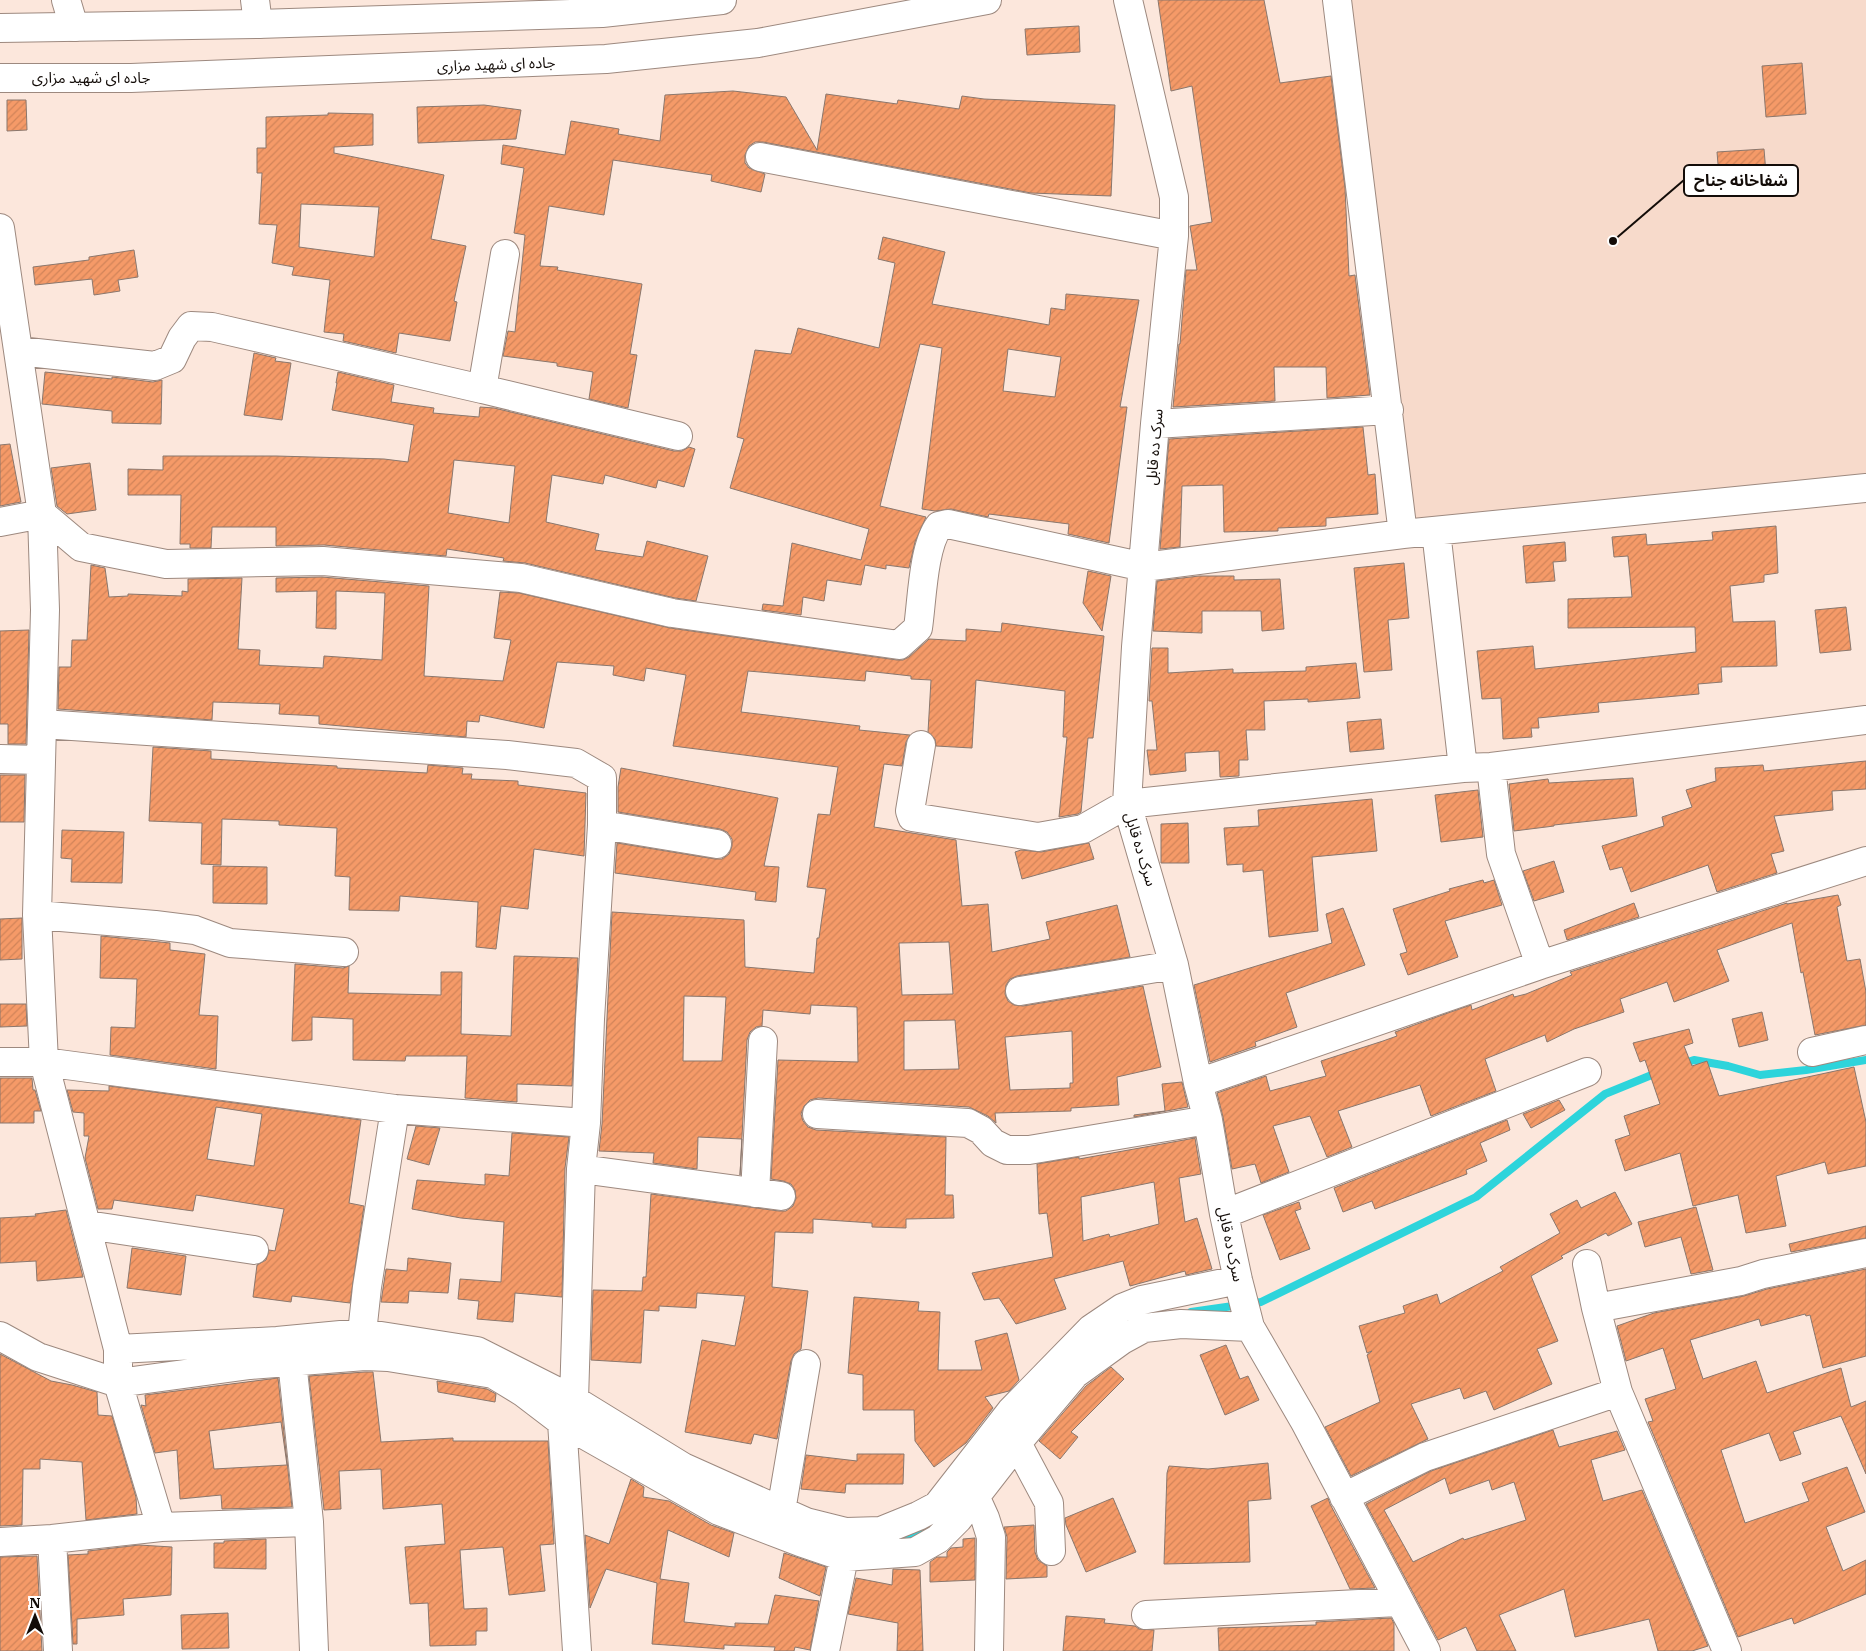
<svg xmlns="http://www.w3.org/2000/svg" width="1866" height="1651" font-family="'IBM Plex Serif','Noto Sans Arabic',serif">
  <style>
    .built { fill: #f7dacb }
    .lines { fill: none; stroke-linecap: round; stroke-linejoin: round }
    .stream { stroke: #2dd4db; stroke-width: 8 }
    .building { fill: url(#building-hatch); stroke: #8a776d; fill-rule: evenodd }
    .minor-casing { stroke: #9d897f; stroke-width: 30 }
    .major-casing { stroke: #9d897f; stroke-width: 30 }
    .minor { stroke: #fff; stroke-width: 28 }
    .major { stroke: #fff; stroke-width: 28 }
    .labels { text-anchor: middle; dominant-baseline: central; stroke-width: 4; stroke-linejoin: round; paint-order: stroke }
    .street-label { font-size: 15px; fill: #130c08; stroke: #fff }
    .leader { fill: none; stroke: #130c08; stroke-width: 2 }
    .callout-dot { fill: #130c08; stroke: #fff; stroke-width: 2 }
    .callout { fill: #fff; stroke: #130c08; stroke-width: 2 }
    .callout-label { font-size: 16px; text-anchor: middle; font-weight: bold; fill: #130c08 }
  </style>
  <defs>
    <pattern id="building-hatch" width="6" height="6" patternUnits="userSpaceOnUse" patternTransform="scale(1.25)"><rect width="6" height="6" fill="#f59a68"/><path d="M-1 1l2-2M0 6l6-6M5 7l2-2" fill="none" stroke="#d18459"/></pattern>
  </defs>
  <rect width="100%" height="100%" fill="#fce7dc"/>
  <path class="built" d="M1333,0H1866V482L1394,530Z"/>
  <g class="lines">
    <path class="stream" d="M1682,1064L1694,1060L1728,1066L1760,1075L1806,1070L1866,1060
      M1191,1312L1261,1302L1476,1197L1605,1094L1659,1072
      M898,1542L907,1539L929,1525"/>
  </g>
  <path class="building" d="M1158,0H1264L1280,83L1331,76L1345,188L1349,276L1355,275L1370,395L1327,398L1326,367H1274L1275,401L1173,407L1179,344H1180L1186,270H1197L1190,226L1212,222L1192,86L1171,91Z
    M1079,26L1080,52L1027,55L1025,29Z
    M1802,63L1806,114L1766,117L1762,66Z
    M733,91L786,97L817,150L826,94L897,104L898,100L959,109L962,96L984,99L1115,105L1111,196L1031,193L763,142H755L749,146L745,155V163L749,168L765,174L761,192L711,181L712,175L613,160L604,215L549,206L540,266L558,267L557,270L642,284L630,354L637,355L628,408L589,399L593,372L557,366V363L503,356L508,331L515,332L525,235L514,233L524,168L501,164L503,145L565,155L571,121L619,129L618,134L660,141L665,95Z
    M7,100H26L27,130L7,131Z
    M484,105L521,110L516,139L418,143L417,107Z
    M328,113L373,114V145L334,147V153L444,175L431,239L466,246L454,301L457,302L450,341L399,333L396,353L343,341L344,334L324,332L330,280L292,275L294,267L272,263L277,225L259,224L262,173H257V148H266V117L328,115ZM301,204L379,207L374,257L299,247Z
    M1764,149L1767,185L1720,188L1717,152Z
    M883,237L945,252L932,304L1049,325L1051,308L1065,310L1066,294L1139,300L1120,407H1127L1109,543L1068,534L1069,524L989,514L988,517L951,509L935,511L922,509L942,348L920,344L880,506L926,517L915,542L909,568L886,565V569L865,565L861,585L827,580L824,601L803,597L801,615L762,610L763,604L783,606L792,543L861,560L869,529L730,488L744,439L737,437L755,350L791,354L798,328L879,348L895,263L878,259ZM1008,349L1061,357L1055,397L1003,391Z
    M134,250L138,277L118,280L120,291L94,295L92,279L35,285L33,267L89,260V257Z
    M254,353L276,358L275,361L291,363L282,420L244,415Z
    M45,372L112,379V377L153,382L162,380L161,424L112,423V411L42,404Z
    M338,372L394,385L391,402L434,408L433,413L479,417L480,407L494,408L674,451H682L689,447L695,449L684,487L658,480L656,488L605,475L603,484L552,475L546,522L599,534L595,550L643,557L647,541L708,556L696,601L675,598L525,563L503,561L504,558L447,549L446,556L324,545L276,546V527H212L211,548H190V544H180L181,495H128V469L163,470V456H276L384,459L408,462L414,425L332,410L337,383H336ZM454,460L515,466L509,523L448,513Z
    M1363,427L1368,475L1375,474L1378,514L1326,518V526L1278,528V531L1224,532L1223,485L1182,486L1180,547L1160,549L1169,439Z
    M10,444L21,502L0,506V445Z
    M90,463L96,510L67,514L57,506L51,468Z
    M1776,526L1778,573L1764,575V582L1730,586L1733,622L1775,621L1777,666L1721,667L1722,682L1698,684L1699,694L1598,703L1599,712L1538,718L1539,728H1531L1532,737L1503,739L1501,698L1482,699L1477,651L1533,646L1535,669L1696,652L1695,627L1568,628V599L1632,597L1628,556L1614,557L1612,537L1646,534L1647,545L1713,540L1712,532Z
    M1565,542L1566,561L1553,562L1555,581L1526,583L1523,546Z
    M1404,563L1409,618L1388,620L1392,670L1364,672L1354,568Z
    M91,565L105,568L109,597L128,596V594L182,596V591L188,592V579L242,578L238,649L260,650L259,665L323,668L324,656L382,660L385,593L336,591V629L316,628L317,591L276,592V578L322,577L429,586L424,676L503,681L511,640L494,638L500,592L519,593L670,628L897,660H903L909,657L929,639L966,641V629L1001,632L1002,623L1104,636L1093,738H1088L1081,812L1078,814L1059,817L1067,737H1063L1065,691L976,680L972,748L936,746L935,739L928,732L931,680L911,679V676L866,671L865,681L748,671L741,712L860,726L859,730L910,735L906,742L902,766L884,764L874,827L956,840L962,906L988,904L992,952L1050,939L1046,922L1117,905L1130,957L1017,976L1010,979L1006,985L1005,994L1008,1001L1014,1005L1023,1006L1143,986L1161,1067L1117,1077L1119,1105L1071,1108V1111L995,1113L996,1123L988,1116L969,1107L818,1098L810,1100L804,1106L801,1114L803,1121L808,1127L816,1130L946,1137L945,1195H953L954,1218L906,1219V1228L872,1227V1223L813,1219V1233L775,1232L772,1287L808,1291L801,1349L794,1354L791,1361L777,1439L754,1434L751,1444L685,1432L702,1340L735,1346L745,1296L697,1293L696,1308L659,1306V1311L644,1310L641,1363L591,1360L593,1290L642,1291L643,1277H646L651,1194L779,1211H786L793,1206L796,1198L795,1190L791,1184L783,1181L771,1179L778,1060L858,1062L857,1007L811,1005L810,1014L763,1010L762,1026L756,1027L750,1032L747,1040L740,1175L742,1139L698,1137L697,1169L653,1163L654,1153L599,1151L602,1124L612,912L744,920L745,967L814,973L817,938H819L826,889L807,887L818,814L830,815L838,767L673,746L686,675L646,668L644,681L613,675L614,666L557,662L544,728L480,715L479,722L467,721L466,737L319,724V716L279,714L280,704L213,702L212,720L58,709L59,667H71L72,640H87ZM949,942L953,994L902,995L899,943ZM684,996L726,997L722,1061H683ZM955,1020L959,1069L904,1070V1021ZM1072,1031L1073,1083H1070V1088L1010,1090L1005,1037Z
    M1088,571L1111,576L1102,631L1083,603Z
    M1199,576H1234V580L1280,579L1284,629L1262,631L1261,611H1202V633L1153,631L1157,581Z
    M1846,607L1851,650L1820,653L1815,610Z
    M29,630L26,744H8V724H0V631Z
    M1152,648H1168V673L1233,669V673L1306,671V667L1356,663L1360,698L1308,702V699L1264,701L1265,730H1246L1248,760H1239V776L1220,777L1219,751L1185,753L1186,771L1150,775L1147,750H1157L1152,701H1149Z
    M1381,719L1384,749L1350,752L1347,722Z
    M153,747L211,751V759L337,766V768L427,773L428,765L463,768L462,774H472L471,779L518,781V785L586,793L584,856L534,849L528,909L501,906L496,949L476,947L478,902L400,896L399,911L349,910L350,877L335,876L337,828L279,825V821L222,819L221,865L201,864L202,823L149,821Z
    M1866,761V789L1832,791L1833,810L1774,816L1784,851L1771,854L1777,873L1717,892L1708,865L1631,892L1622,867L1610,870L1602,846L1664,826L1662,817L1692,807L1686,790L1716,781L1715,768L1763,765L1764,771Z
    M621,768L778,798L764,866L779,867L776,902L755,900L756,892L615,873L617,843L715,859H722L729,854L732,846V839L727,832L720,829L618,812V787Z
    M0,775H25L24,822H0Z
    M1633,778L1637,816L1554,825V826L1514,831L1509,784L1548,779L1549,783Z
    M1478,790L1483,837L1441,842L1435,795Z
    M1372,799L1377,851L1312,857L1318,931L1269,937L1263,870L1243,872V864L1227,865L1224,828L1259,826L1258,810Z
    M1188,823L1189,863H1161V824Z
    M62,830L124,832L122,883L71,882L72,859L61,858Z
    M1089,843L1094,859L1022,879L1015,852L1021,850L1041,852Z
    M1554,861L1564,892L1534,901L1523,871Z
    M213,866L267,867V904L213,903Z
    M1483,880L1484,883L1494,880L1502,905L1445,921L1458,957L1408,975L1400,954L1407,952L1393,909L1450,891L1449,889Z
    M1838,895L1841,905L1837,907L1847,961L1860,959L1866,992V1025L1815,1035L1803,972L1801,973L1792,923L1717,950L1729,981L1674,1002L1667,982L1620,999L1624,1012L1574,1029L1547,1042L1545,1035L1485,1059L1496,1091L1431,1116L1420,1085L1338,1111L1352,1147L1327,1157L1310,1116L1273,1126L1289,1172L1261,1183L1255,1164L1232,1169L1223,1117L1217,1093L1266,1076L1270,1091L1326,1076L1321,1061L1383,1041L1397,1036L1395,1032L1445,1014L1471,1005L1472,1010L1513,994L1514,997L1526,994L1572,975L1570,972L1787,903V904Z
    M1634,903L1639,917L1567,940L1564,930Z
    M1343,908L1365,965L1286,993L1297,1027L1255,1042L1256,1046L1210,1062L1194,985L1332,943L1326,914Z
    M22,918V959L0,960V919Z
    M101,936L170,943V950L205,954L199,1015L218,1016L216,1069L110,1055L111,1027L135,1028L137,979L100,978Z
    M514,956L578,958L572,1086L517,1084V1102L465,1098L467,1056H406L405,1061L353,1060V1019L312,1017V1040L292,1041L295,964L343,968L349,966L348,993L441,995V972H462L461,1034L511,1036Z
    M0,1004H26L27,1026L0,1027Z
    M1762,1012L1768,1040L1739,1047L1732,1019Z
    M1689,1029L1693,1043L1684,1046L1692,1066L1707,1061L1719,1096L1854,1067L1866,1122V1166L1828,1174L1825,1162L1776,1176L1786,1226L1746,1233L1738,1195L1693,1206L1680,1153L1625,1171L1615,1140L1630,1135L1624,1116L1660,1104L1645,1060L1640,1062L1633,1043Z
    M0,1078H32L33,1090H35L41,1111H34V1123H0Z
    M1182,1082L1188,1107L1134,1117V1115L1165,1111L1162,1084Z
    M109,1086L361,1120L349,1203L364,1206L350,1303L292,1296L291,1302L253,1297L257,1265L266,1260L269,1250L275,1251L284,1209L196,1195L193,1211L114,1200L112,1209H98L85,1158L89,1136H84V1113L73,1112L67,1090L109,1091ZM216,1107L262,1114L254,1166L207,1159Z
    M1559,1100L1565,1110L1531,1128L1523,1114Z
    M1507,1120L1510,1130L1480,1143L1487,1161L1466,1170L1467,1174L1375,1209L1372,1201L1343,1212L1334,1188Z
    M416,1126L440,1128L429,1165L407,1159Z
    M512,1133L569,1137L565,1168L562,1297L515,1293L513,1322L477,1319L479,1301L458,1299L460,1279L501,1282L504,1222L461,1218L412,1209L417,1180L485,1185V1174L509,1176Z
    M1195,1138L1201,1174L1179,1178L1185,1222L1197,1218L1212,1269L1186,1275L1185,1271L1130,1286L1123,1261L1054,1279L1066,1309L1016,1324L999,1298L984,1300L972,1273L1053,1257L1047,1213L1039,1214L1037,1164L1079,1157V1159ZM1154,1182L1159,1224L1110,1237L1109,1234L1083,1241L1081,1197Z
    M1615,1192L1632,1224L1608,1236L1606,1233L1561,1256L1563,1258L1531,1276L1558,1341L1537,1349L1552,1384L1494,1410L1486,1391L1464,1399L1460,1388L1411,1404L1428,1439L1351,1476L1325,1427L1380,1402L1367,1355L1372,1351L1367,1353L1359,1326L1405,1313L1403,1306L1437,1294L1440,1304L1503,1271L1500,1267L1560,1233L1550,1214L1577,1200L1581,1208Z
    M1299,1202L1301,1209L1295,1211L1310,1249L1280,1260L1263,1215Z
    M1696,1207L1713,1270L1691,1274L1681,1237L1645,1247L1638,1222Z
    M66,1210L83,1277L37,1281L36,1261L0,1263V1218L36,1216L35,1214Z
    M1866,1226V1238L1791,1252L1789,1244Z
    M132,1248L186,1256L181,1295L127,1288Z
    M408,1258L451,1263L448,1293L409,1291L408,1303L381,1302L386,1269L407,1271Z
    M1866,1269V1356L1823,1368L1810,1315L1806,1316L1805,1314L1761,1326L1759,1319L1690,1340L1703,1379L1756,1361L1767,1393L1841,1368L1851,1407L1866,1401V1474L1841,1416L1793,1432L1801,1454L1780,1461L1769,1433L1721,1450L1745,1523L1809,1501L1802,1483L1847,1467L1865,1512L1826,1527L1843,1571L1866,1560V1594L1794,1624L1792,1618L1738,1637L1648,1422L1653,1421L1645,1399L1676,1389L1663,1348L1626,1361L1617,1326L1654,1313L1744,1296L1767,1289Z
    M854,1297L919,1302L918,1311L940,1312L938,1370H982L975,1341L1007,1333L1019,1380L1009,1391L985,1397L993,1408L966,1443L934,1467L915,1441L914,1410H863V1375L848,1373Z
    M1226,1345L1240,1379L1248,1376L1259,1400L1225,1415L1200,1355Z
    M0,1354L51,1381L72,1385L97,1392L98,1415L112,1416L136,1497L137,1514L86,1520L82,1462L40,1459V1469H23L22,1525L0,1526Z
    M1111,1367L1124,1379L1071,1432L1078,1437L1060,1459L1039,1441L1086,1386Z
    M365,1372H373L381,1442L453,1438V1441H548L554,1544L540,1545L545,1591L509,1595L503,1547L460,1550L464,1609L487,1608V1631H476V1645L430,1646L428,1603L410,1604L405,1547L445,1544L442,1504L383,1509L381,1469L339,1471L341,1509L324,1510L309,1376Z
    M278,1378L292,1507L222,1509L221,1495L180,1499L177,1450L155,1453L141,1405L146,1406L145,1395ZM281,1422L287,1465L214,1469L209,1431Z
    M437,1381L487,1389L496,1394L495,1402L438,1392Z
    M1553,1430L1559,1447L1617,1431L1625,1450L1591,1460L1603,1501L1642,1490L1708,1646L1692,1651H1658L1649,1619L1575,1637L1564,1589L1499,1615L1516,1651H1477L1466,1627L1438,1640L1366,1504L1431,1471ZM1445,1478L1450,1494L1489,1480L1492,1490L1514,1482L1526,1520L1464,1540L1463,1538L1413,1562L1384,1510Z
    M857,1454H904L903,1484H846L845,1493L801,1489L806,1455L857,1461Z
    M1268,1463L1271,1499L1248,1501L1250,1562L1164,1564L1167,1473L1169,1466L1208,1469Z
    M631,1479L644,1487L643,1497L669,1501L711,1525L734,1533L729,1557L668,1530L660,1579L689,1583L684,1622L735,1627V1623L768,1624L775,1595L819,1601L810,1650L795,1647L794,1651H774L775,1647L724,1645V1649L652,1644L657,1583L606,1569L590,1608L585,1535L609,1544Z
    M1113,1498L1136,1552L1086,1572L1066,1525L1065,1518Z
    M1328,1498L1330,1504L1375,1588L1350,1589L1311,1506Z
    M1034,1525L1035,1552L1038,1560L1047,1566V1577L1006,1579L1007,1537L1004,1527Z
    M975,1538V1580L930,1582V1562L937,1557H947V1552L951,1548L963,1547V1539Z
    M266,1539V1569L214,1568V1543H224V1541Z
    M139,1545L172,1547L171,1595L123,1599L124,1615L77,1619V1644H73L68,1555L88,1554V1551Z
    M784,1553L826,1567L820,1596L779,1578Z
    M37,1556L42,1651H0V1557Z
    M893,1569L920,1570L923,1651H897L898,1623L848,1614L856,1578L892,1585Z
    M228,1613L229,1648L182,1649L181,1615Z
    M1066,1616L1105,1619L1104,1623L1135,1626L1139,1629L1154,1630L1152,1651H1063Z
    M1391,1618L1394,1623V1651H1219L1218,1628L1316,1625V1622Z"/>
  <g class="lines">
    <defs>
      <path id="minor" d="M66,0L74,27
        M255,0L258,24
        M1128,0L1174,197V236L1155,424L1136,647L1127,804L1174,965L1198,1083L1208,1120L1224,1214L1238,1280L1250,1327L1305,1422L1426,1651
        M1337,0L1403,534
        M760,157L1174,236
        M0,228L42,514L45,610L37,915L44,1062L118,1349V1383L161,1527
        M19,351L155,366L172,359L182,338L191,326L212,327L482,389L505,254
        M482,389L678,436
        M1155,424L1389,410
        M0,522L42,514L81,547L166,564L323,561L521,578L672,613L899,645L918,628C922,601 923,547 939,526L948,524L1144,567L1403,534L1866,488
        M1436,531L1463,768
        M42,724L507,755L576,763L602,778V825L590,1019L586,1123L581,1169L574,1400
        M921,745L910,811L912,817L1038,837L1083,829L1127,804L1463,768L1491,767L1866,720
        M0,759L41,760
        M1491,767L1501,854L1540,965
        M602,825L717,844
        M37,915L155,925L195,930L230,943L344,952
        M1020,991L1174,965
        M1812,1052L1866,1040
        M0,1062H44L395,1109L586,1123
        M1198,1083L1540,965L1866,861
        M817,1114L968,1123L981,1130L993,1143L1007,1150H1029L1208,1120
        M581,1169L781,1196
        M755,1193L763,1041
        M1224,1214L1587,1072
        M87,1225L254,1250
        M1587,1264L1596,1308L1618,1392L1727,1651
        M1596,1308L1741,1281L1763,1274L1866,1253
        M362,1333L367,1287L395,1109
        M0,1336L38,1357L118,1383L250,1365L365,1356L388,1357L493,1374L524,1393L562,1422L719,1511L800,1542L844,1557L915,1552L938,1539L958,1519L1017,1443L1075,1374L1122,1340L1144,1328L1181,1324L1250,1327
        M118,1349L277,1341L362,1333L477,1351L574,1400L683,1467L806,1522L846,1532L881,1531L918,1516L937,1506L1011,1411L1091,1329L1122,1308L1142,1300L1238,1280
        M292,1361L309,1522L314,1651
        M562,1422L577,1651
        M1017,1443L1049,1503L1051,1551
        M975,1496L985,1518L991,1537L989,1651
        M1344,1497L1425,1457L1618,1392
        M781,1511L806,1364
        M52,1539L58,1651
        M0,1542L52,1539L161,1527L309,1522
        M1146,1615L1398,1602
        M825,1651L844,1557"/>
      <path id="major" d="M0,28L258,24L602,13L722,0
        M0,78H131L606,59L758,43L987,0"/>
    </defs>
    <use href="#minor" class="minor-casing"/>
    <use href="#major" class="major-casing"/>
    <use href="#minor" class="minor"/>
    <use href="#major" class="major"/>
  </g>
  <g class="labels">
    <g class="street-label">
      <text transform="translate(496 64) rotate(-2)">جاده ای شهید مزاری</text>
      <text x="91" y="77">جاده ای شهید مزاری</text>
      <text transform="translate(1154 447) rotate(-85)">سرک ده قابل</text>
      <text transform="translate(1141 849) rotate(73)">سرک ده قابل</text>
      <text transform="translate(1231 1244) rotate(78)">سرک ده قابل</text>
    </g>
  </g>
  <path class="leader" d="M1613 241L1684 180"/>
  <circle class="callout-dot" cx="1613" cy="241" r="5"/>
  <rect class="callout" x="1684" y="165" width="114" height="31" rx="5"/>
  <g class="callout-label">
    <text x="1741" y="186">شفاخانه جناح</text>
  </g>
  <g transform="translate(35 1616)" stroke="#ffffff" stroke-width="4" paint-order="stroke">
  <path d="M0-4L9 19L0 12L-9 19Z" fill="#130c08"/>
  <text y="-8" font-size="14" font-weight="bold" text-anchor="middle" fill="#130c08">N</text>
  </g>
</svg>
